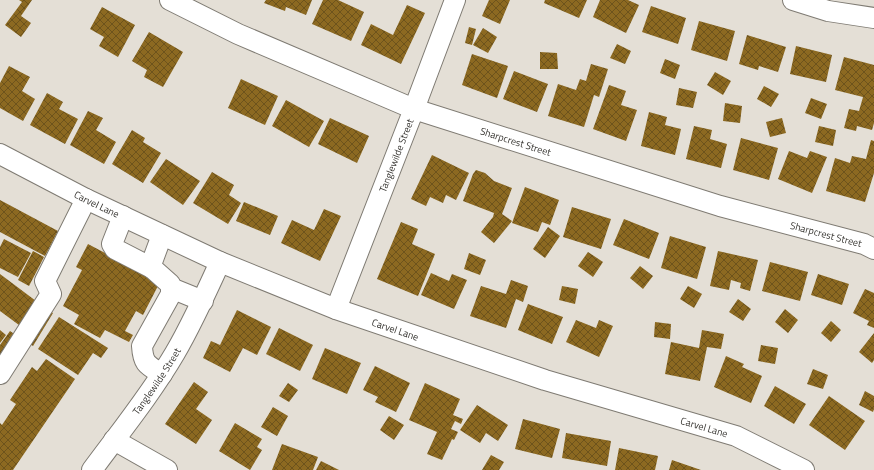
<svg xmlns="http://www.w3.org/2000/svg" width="874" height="470" font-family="'Titillium Web',sans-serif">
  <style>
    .building { fill: url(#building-cross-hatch) }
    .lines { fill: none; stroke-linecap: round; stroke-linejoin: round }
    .minor-casing { stroke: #7f7b73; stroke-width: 22 }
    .minor { stroke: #fff; stroke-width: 20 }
    .labels { text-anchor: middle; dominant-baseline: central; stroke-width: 4; stroke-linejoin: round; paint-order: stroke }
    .street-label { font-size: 10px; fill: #373531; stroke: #f2ece3 }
  </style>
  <defs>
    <pattern id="building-cross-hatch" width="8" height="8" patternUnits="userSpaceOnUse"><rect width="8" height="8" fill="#8c6921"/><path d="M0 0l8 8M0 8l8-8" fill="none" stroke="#6d531c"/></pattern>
  </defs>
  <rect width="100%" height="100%" fill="#e4dfd6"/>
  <path class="building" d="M19,0H32L21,16L31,23L21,37L5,25L22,2Z
    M266,0H312L306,15L286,7L285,11L264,3Z
    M323,0H338L364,12L351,41L312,24Z
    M489,0H510L500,24L482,16Z
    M545,0H587L579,18L544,3Z
    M600,0H628L639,5L626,33L593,17Z
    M407,5L425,13L401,64L361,45L371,24L393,35Z
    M651,6L686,18L678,44L642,32Z
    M102,7L135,25L118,57L99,46L104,37L90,29Z
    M699,21L735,31L727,61L691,50Z
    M469,27L476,29L472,45L465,43Z
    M483,28L497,37L488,53L473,45Z
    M149,32L183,52L163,87L144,77L147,70L132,61Z
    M747,35L786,47L778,72L759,66L758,70L739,64Z
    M617,44L631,51L625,64L610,58Z
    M796,46L832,55L826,82L790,74Z
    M540,52L557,53L558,69H540Z
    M472,54L508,66L497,98L462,85Z
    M844,57L874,65V123L872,130L857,126L856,131L844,128L849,109L859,111L863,97L835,90Z
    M665,59L680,65L675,79L660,73Z
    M591,64L608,69L599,97L594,95L584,127L548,116L558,84L576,90L580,79L586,81Z
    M9,66L30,77L22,91L35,99L23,121L0,108V83Z
    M514,71L548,84L537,112L503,99Z
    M715,72L731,81L723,95L707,85Z
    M241,79L278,96L265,125L228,108Z
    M609,85L626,91L621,105L637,110L626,141L593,129Z
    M764,86L779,94L771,107L757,99Z
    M679,88L697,92L693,108L676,105Z
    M47,93L63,102L59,109L78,119L65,144L30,125Z
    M811,98L827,104L821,119L805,113Z
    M286,100L324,121L309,147L272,126Z
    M725,103L742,106L740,123L723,121Z
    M88,111L103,118L96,130L116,142L104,164L70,145Z
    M649,112L667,117L665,125L681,129L675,155L641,146Z
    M330,118L369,136L357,163L318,144Z
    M782,118L786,133L770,137L766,122Z
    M694,126L712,130L710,139L727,144L721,168L686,159Z
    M819,126L836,130L833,146L815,142Z
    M132,130L145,138L143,142L161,153L143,183L112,164Z
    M741,138L778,148L769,180L733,170Z
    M871,140L874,141V173L865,202L826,191L835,158L850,163L852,156L866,159Z
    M789,151L807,158L810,151L827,157L812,193L778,179Z
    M432,155L469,173L456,200L446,195L443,203L430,197L426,206L411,199Z
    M166,159L200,181L183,205L150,182Z
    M476,170L485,173L494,181L512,188L502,214L512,221L494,243L481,232L493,217L494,213L463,201L473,174Z
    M212,172L234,185L229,195L241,203L228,224L193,203Z
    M525,187L559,200L550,225L542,222L538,232L512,223Z
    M0,200L58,231L45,256L0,232Z
    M244,202L278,216L270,235L236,221Z
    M572,207L611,219L601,249L563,237Z
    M324,209L341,216L320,261L281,243L292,220L314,230Z
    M624,219L659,233L649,259L613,245Z
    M401,222L418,229L412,244L435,254L418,296L377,279Z
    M548,227L560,236L545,258L533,249Z
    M670,236L706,247L697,279L661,268Z
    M4,239L31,253L18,277L0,268V247Z
    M88,244L160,282L143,315L136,311L125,331L133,335L129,342L105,330L100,338L74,324L79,315L63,306L82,270L76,267Z
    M33,251L44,257L29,286L18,280Z
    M718,251L758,260L750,291L740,288L741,283L731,280L729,290L710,286Z
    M588,252L603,262L593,277L578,266Z
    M469,253L486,260L480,275L464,269Z
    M770,262L808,272L800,301L762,291Z
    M640,266L653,276L643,289L630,278Z
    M431,273L449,281L452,274L467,280L454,309L421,295Z
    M0,274L40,304L23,328L0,311Z
    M818,274L849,284L842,305L811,295Z
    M511,280L528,286L523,302L516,299L506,328L470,316L481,286L506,294Z
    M562,286L578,289L575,304L559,300Z
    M688,286L702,294L694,308L680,299Z
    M865,289L874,293V328L867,325L869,321L853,313Z
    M738,299L751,309L743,321L729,312Z
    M528,304L563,317L552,344L518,330Z
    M46,309L53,313L33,346L26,342Z
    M785,309L798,320L788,333L775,322Z
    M237,310L271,327L257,355L243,348L230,372L203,358L211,341L220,345Z
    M59,317L108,348L101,358L93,353L78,375L38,349Z
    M576,320L596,328L599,320L613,326L599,357L566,342Z
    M831,321L841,330L831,342L821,333Z
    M655,322L671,324L670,339L654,337Z
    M279,328L313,345L300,371L266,354Z
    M0,330L6,335L0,343Z
    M702,330L724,334L721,349L707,347L700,381L665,374L671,342L699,348Z
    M10,331L20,338L4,358L0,355V345Z
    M874,333V360L872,363L859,352Z
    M761,345L778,348L775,364L758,361Z
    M325,348L361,363L347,394L312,379Z
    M726,356L744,364L742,367L762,376L751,403L714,387Z
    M46,359L75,379L13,470H0V423L2,425L16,404L10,400L32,367L37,371Z
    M375,366L410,383L396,412L375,402L378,397L363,390Z
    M813,369L828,375L823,389L807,384Z
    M194,382L208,392L196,409L212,420L196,444L165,424Z
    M288,383L298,390L289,402L279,396Z
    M425,383L460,399L453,415L463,419L461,424L455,421L451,429L458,432L454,440L452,439L442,460L427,454L437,432L409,420Z
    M775,386L806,404L794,424L764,406Z
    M865,391L874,396V409L873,412L859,405Z
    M829,396L865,421L845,450L809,425Z
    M477,405L508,425L498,441L486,433L480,443L460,430Z
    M273,407L288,416L277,436L261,427Z
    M389,416L404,425L394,440L380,430Z
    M523,419L560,429L552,458L515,449Z
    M235,423L262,439L257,447L262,450L250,470L219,451Z
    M566,433L611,441L607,466L562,458Z
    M282,444L318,457L313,470H272Z
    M619,448L658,456L655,470H615Z
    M491,455L504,462L499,470H482Z
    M672,460L701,470H669Z
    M321,461L339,470H316Z"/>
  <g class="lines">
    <defs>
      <g id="minor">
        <path id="s1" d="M170,0L238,34L414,109L720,206L864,244L874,249"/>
        <path d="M793,0L828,11L874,18"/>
        <path id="s2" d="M0,154L86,199L220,262L336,309L545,380L736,436L804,470"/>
        <path d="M123,216L112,244L115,249L152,268"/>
        <path d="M171,288L203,301"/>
        <path id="s3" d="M336,309L414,109L455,0"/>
        <path d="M0,374L51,294L45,281L86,199"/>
        <path d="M162,374C147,365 143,364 142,346L171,294V288L170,284L152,268V262L162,235"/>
        <path d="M114,440L167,470"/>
        <path id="s4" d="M92,470C120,432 151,394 175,353C192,324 206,293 220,262"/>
      </g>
    </defs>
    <use href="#minor" class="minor-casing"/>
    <use href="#minor" class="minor"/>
  </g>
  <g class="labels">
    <g class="street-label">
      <text stroke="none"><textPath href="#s1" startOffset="374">Sharpcrest Street</textPath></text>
      <text stroke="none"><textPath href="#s3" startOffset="165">Tanglewilde Street</textPath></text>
      <text stroke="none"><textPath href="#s2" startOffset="109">Carvel Lane</textPath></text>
      <text stroke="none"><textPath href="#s1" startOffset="698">Sharpcrest Street</textPath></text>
      <text stroke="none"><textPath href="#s2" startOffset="433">Carvel Lane</textPath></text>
      <text stroke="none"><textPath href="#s4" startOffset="110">Tanglewilde Street</textPath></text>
      <text stroke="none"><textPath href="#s2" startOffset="757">Carvel Lane</textPath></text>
    </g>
  </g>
</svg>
